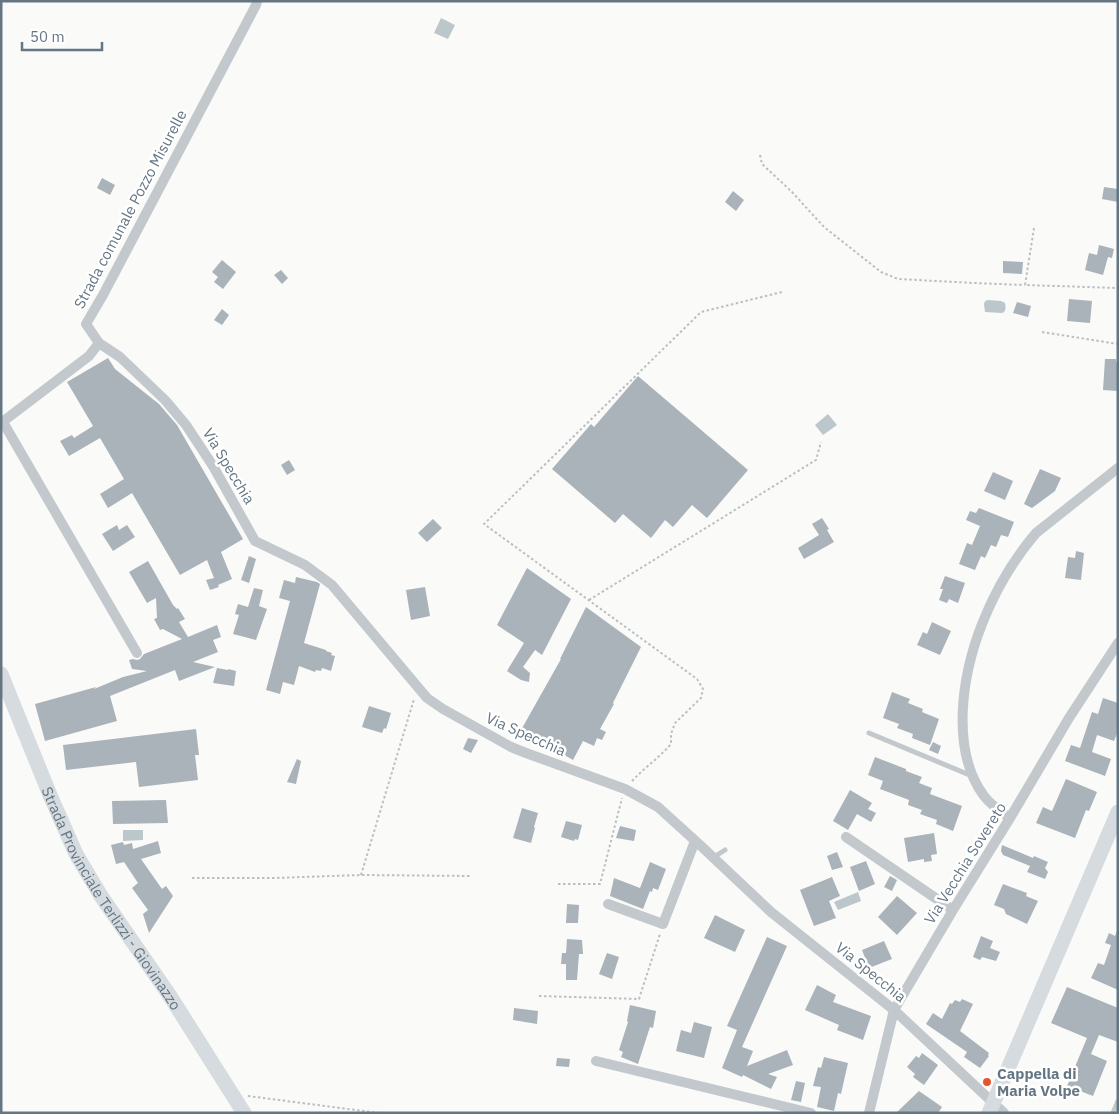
<svg xmlns="http://www.w3.org/2000/svg" width="1119" height="1114" font-family="'IBM Plex Sans',sans-serif">
  <style>
    .water { fill: #bbc7cb }
    .building { fill: #aab3b9 }
    .lines { fill: none; stroke-linecap: round; stroke-linejoin: round }
    .path { stroke: #bbbfc2; stroke-width: 2; stroke-dasharray: 2.5 2.5; stroke-linecap: butt }
    .service { stroke: #c3c8cc; stroke-width: 5 }
    .minor { stroke: #c3c8cc; stroke-width: 10 }
    .secondary { stroke: #d6dbdf; stroke-width: 15 }
    .poi-dot { fill: #e4572e; stroke: #fff; stroke-width: 2 }
    .labels { text-anchor: middle; dominant-baseline: central; stroke-width: 5; stroke-linejoin: round; paint-order: stroke }
    .street-label { font-size: 15px; fill: #657683; stroke: #fff }
    .poi-label { font-size: 15px; font-weight: bold; fill: #657683; stroke: #fff; text-anchor: start }
  </style>
  <rect width="100%" height="100%" fill="#fafaf8"/>
  <path class="water" d="M441,18L455,25L448,39L434,33Z
    M988,300L1001,301L1005,303C1006,307 1006,312 1002,313L985,312L984,304L985,301Z
    M828,414L837,425L823,435L815,425Z
    M123,830H143V840L123,841Z
    M858,892L861,901L838,910L834,902Z"/>
  <path class="building" d="M102,178L115,185L110,195L97,188Z
    M1104,187L1118,189V202L1102,199Z
    M733,191L744,200L736,211L725,202Z
    M1099,245L1114,249L1112,258L1108,257L1103,275L1085,270L1089,253L1097,255Z
    M222,260L236,272L223,289L214,282L218,277L212,272Z
    M1003,261L1023,262L1022,274L1003,273Z
    M281,270L288,278L282,284L274,275Z
    M1069,299L1092,301L1090,323L1067,321Z
    M1017,302L1031,306L1028,317L1013,313Z
    M222,309L229,315L222,325L214,320Z
    M108,358L115,369L159,404L177,425L243,539L221,552L232,579L218,585L219,587L210,590L206,580L214,578L207,560L180,575L132,493L108,508L100,494L124,479L100,438L69,456L60,441L72,435L74,438L93,426L67,382Z
    M1105,359H1116V362H1118V391L1103,390Z
    M638,376L748,470L707,518L692,505L673,527L665,520L651,538L623,514L615,523L552,469L591,424L594,427Z
    M289,460L295,470L287,475L281,465Z
    M1040,469L1061,478L1055,491L1032,508L1024,504Z
    M993,472L1013,481L1005,500L984,491Z
    M979,508L1014,522L1008,537L1001,535L996,547L991,545L985,558L981,556L975,570L959,564L967,543L972,545L980,526L966,520L970,511L976,513Z
    M822,518L829,529L827,530L834,542L804,559L798,548L819,535L812,524Z
    M433,519L442,528L427,542L418,533Z
    M117,525L119,530L127,525L135,537L113,551L102,534Z
    M1076,551L1084,553L1081,580L1065,578L1068,557L1075,558Z
    M249,556L256,559L249,583L241,580Z
    M148,561L173,605L177,609L178,608L185,619L179,622L188,637L217,625L221,637L213,640L218,652L193,662L215,667L179,681L175,670L110,696L117,721L45,741L35,704L96,687L94,689L123,677L147,671L132,669L129,660L133,659L137,660L140,659L144,654L182,639L163,629L160,630L154,619L157,618L156,598L147,603L129,572Z
    M527,568L571,599L542,655L535,650L523,667L530,673L529,682L521,680L507,671L524,643L497,625Z
    M945,576L965,583L958,603L949,599L947,603L939,600L943,589H940Z
    M296,577L317,582L320,584L304,643L326,650V651L332,653L331,655L335,656L331,671L322,668L321,671L316,670L315,672L299,666L294,685L283,682L280,694L266,690L290,601L279,598L284,580L295,583Z
    M425,587L430,616L411,620L406,590Z
    M254,588L263,590L259,606L267,609L256,640L233,634L239,615L235,614L238,604L248,607Z
    M586,607L641,647L613,703L614,704L600,729L606,732L602,740L597,738L594,746L583,741L573,760L521,730L561,659H560Z
    M932,622L951,631L940,655L917,645L923,632L927,634Z
    M217,668L228,670V669L236,671L234,686L213,683Z
    M892,692L910,699L908,703L923,709L922,712L939,719L930,745L912,738L913,734L897,728L899,724L883,718Z
    M1103,698L1118,703V731L1114,741L1097,735L1092,752L1111,759L1105,776L1065,761L1071,745L1080,748L1092,712L1098,714Z
    M369,706L391,713L386,729L384,728L382,733L362,727Z
    M196,729L199,755H195L198,780L139,787L136,762L66,770L63,745Z
    M468,738L478,740L471,753L463,749Z
    M933,742L941,746L938,754L929,750Z
    M875,757L906,769V771L922,777L919,783L932,788L930,794L962,806L953,831L936,824L937,820L920,814L922,810L908,805L909,800L880,789L883,781L868,775Z
    M297,759L301,761L296,784L287,782Z
    M1066,779L1097,792L1089,811L1086,810L1075,838L1036,823L1043,807L1052,811Z
    M850,790L872,803L868,809L876,813L871,822L857,814L848,830L833,821Z
    M166,800L168,823L113,824L112,801Z
    M522,808L538,813L534,827L535,828L531,843L513,838Z
    M566,821L582,825L578,840L575,839L574,841L561,837Z
    M620,826L636,830L634,841L616,838Z
    M934,833L937,854L931,855L932,861L924,862V859L908,862L904,838Z
    M158,841L161,853L141,859L162,889L166,886L173,896L149,933L143,914L148,910L132,888L138,883L124,862L116,864L111,845L123,842L124,845L132,843L133,849Z
    M1002,845L1033,858L1034,856L1048,862L1045,868L1048,872L1045,879L1027,872L1030,866L1003,855L1001,851Z
    M837,852L843,867L832,870L827,856Z
    M866,861L875,884L859,891L850,867Z
    M650,862L666,869L658,890L653,888L652,892L650,891L643,909L610,896L614,878L640,888Z
    M890,876L897,880L892,891L884,887Z
    M832,877L840,896L829,901L836,918L814,926L800,890Z
    M1003,884L1027,893L1026,896L1038,901L1027,924L1006,914L1004,909L994,905Z
    M897,896L917,913L897,935L878,917Z
    M567,904L579,905L578,923H566Z
    M715,915L745,930L735,952L704,938Z
    M1117,931H1118V990L1091,978L1098,963L1104,965L1111,945L1105,943L1109,933L1115,936Z
    M981,936L993,941L990,948L1000,952L996,961L982,957L980,960L973,957Z
    M767,937L787,946L742,1047L753,1051L747,1066L787,1050L793,1065L768,1074L777,1077L771,1089L743,1075L742,1077L722,1068L737,1030L727,1026Z
    M567,939L582,940L583,954H579L577,980H566V964H561L562,953H566Z
    M884,941L892,959L869,968L862,950Z
    M607,953L619,957L612,979L599,974Z
    M817,985L836,995L833,1002L871,1016L863,1040L837,1030L839,1025L805,1010Z
    M1067,987L1118,1008V1042L1099,1035L1091,1054L1107,1061L1093,1096L1067,1086L1087,1038L1051,1023Z
    M962,999L973,1004L960,1031L989,1053L988,1055L989,1056L980,1068L964,1057L967,1052L926,1024L933,1013L942,1019L950,1003L952,1004L955,1000L960,1002Z
    M630,1005L656,1011L653,1028L650,1027L638,1064L621,1057L623,1052L619,1050L628,1022L627,1021Z
    M514,1008L538,1011L537,1024L513,1020Z
    M694,1022L712,1027L704,1058L676,1051L681,1030L691,1033Z
    M922,1053L938,1065L924,1085L913,1077L915,1074L907,1067L916,1056L919,1058Z
    M824,1057L848,1063L841,1094L838,1093L834,1111L817,1107L821,1087L813,1086L818,1067L821,1068Z
    M557,1058L570,1059L569,1067L556,1066Z
    M796,1081L805,1083L801,1102L791,1100Z
    M919,1091L942,1107L938,1113H896Z"/>
  <g class="lines">
    <path class="path" d="M760,155L762,164L792,192L824,227L881,272L898,279L974,283L1025,285
      M1034,228L1025,285L1118,288
      M1042,332L1118,344
      M589,600L816,460L821,442
      M632,781C644,768 659,758 671,744V734L675,723L701,698L703,689L697,679L484,524L701,312L782,292
      M361,875L414,699
      M192,878H274L361,875L471,876
      M558,884H600L622,798
      M539,996L639,999L660,934
      M248,1096L379,1113"/>
    <path class="service" d="M869,733L972,776
      M714,857L725,850
      M1113,1113L1118,1101"/>
    <path class="minor" d="M99,343L120,357L165,400L186,425L213,466L255,541L305,565L332,585L427,698L443,709L511,747L526,753L625,789L658,807L701,846L771,912L894,1010L1004,1113
      M3,422L137,653
      M1,423L89,356L99,343L86,324L103,295L256,5L257,1
      M1010,818C1001,812 991,805 984,796C950,750 962,675 982,624C995,591 1013,560 1036,533L1118,468
      M846,837L953,910
      M608,904L663,924L695,841
      M596,1061L811,1113
      M869,1113L894,1010L953,910L1010,818L1069,718L1118,643"/>
    <g class="secondary">
      <path id="s1" d="M1,674L50,795L76,854L101,896L170,996L244,1113"/>
      <path d="M989,1113L1118,812"/>
    </g>
  </g>
  <circle class="poi-dot" cx="987" cy="1082" r="5"/>
  <g class="labels">
    <g class="street-label">
      <text transform="translate(130 209) rotate(-62)">Strada comunale Pozzo Misurelle</text>
      <text transform="translate(229 466) rotate(59)">Via Specchia</text>
      <text transform="translate(526 734) rotate(24)">Via Specchia</text>
      <text transform="translate(965 863) rotate(-58)">Via Vecchia Sovereto</text>
      <text stroke="none"><textPath href="#s1" startOffset="251">Strada Provinciale Terlizzi - Giovinazzo</textPath></text>
      <text transform="translate(871 972) rotate(39)">Via Specchia</text>
    </g>
    <g class="poi-label">
      <text x="997" y="1073">Cappella di<tspan x="997" dy="17">Maria Volpe</tspan></text>
    </g>
  </g>
  <rect width="1119" height="1114" fill="none" stroke="#657683" stroke-width="5"/>
  <path d="M22 42v8h80v-8" fill="none" stroke="#657683" stroke-width="2.5"/>
  <text x="30" y="42" font-size="15" fill="#657683" stroke="#ffffff" stroke-width="4" paint-order="stroke">50 m</text>
</svg>
